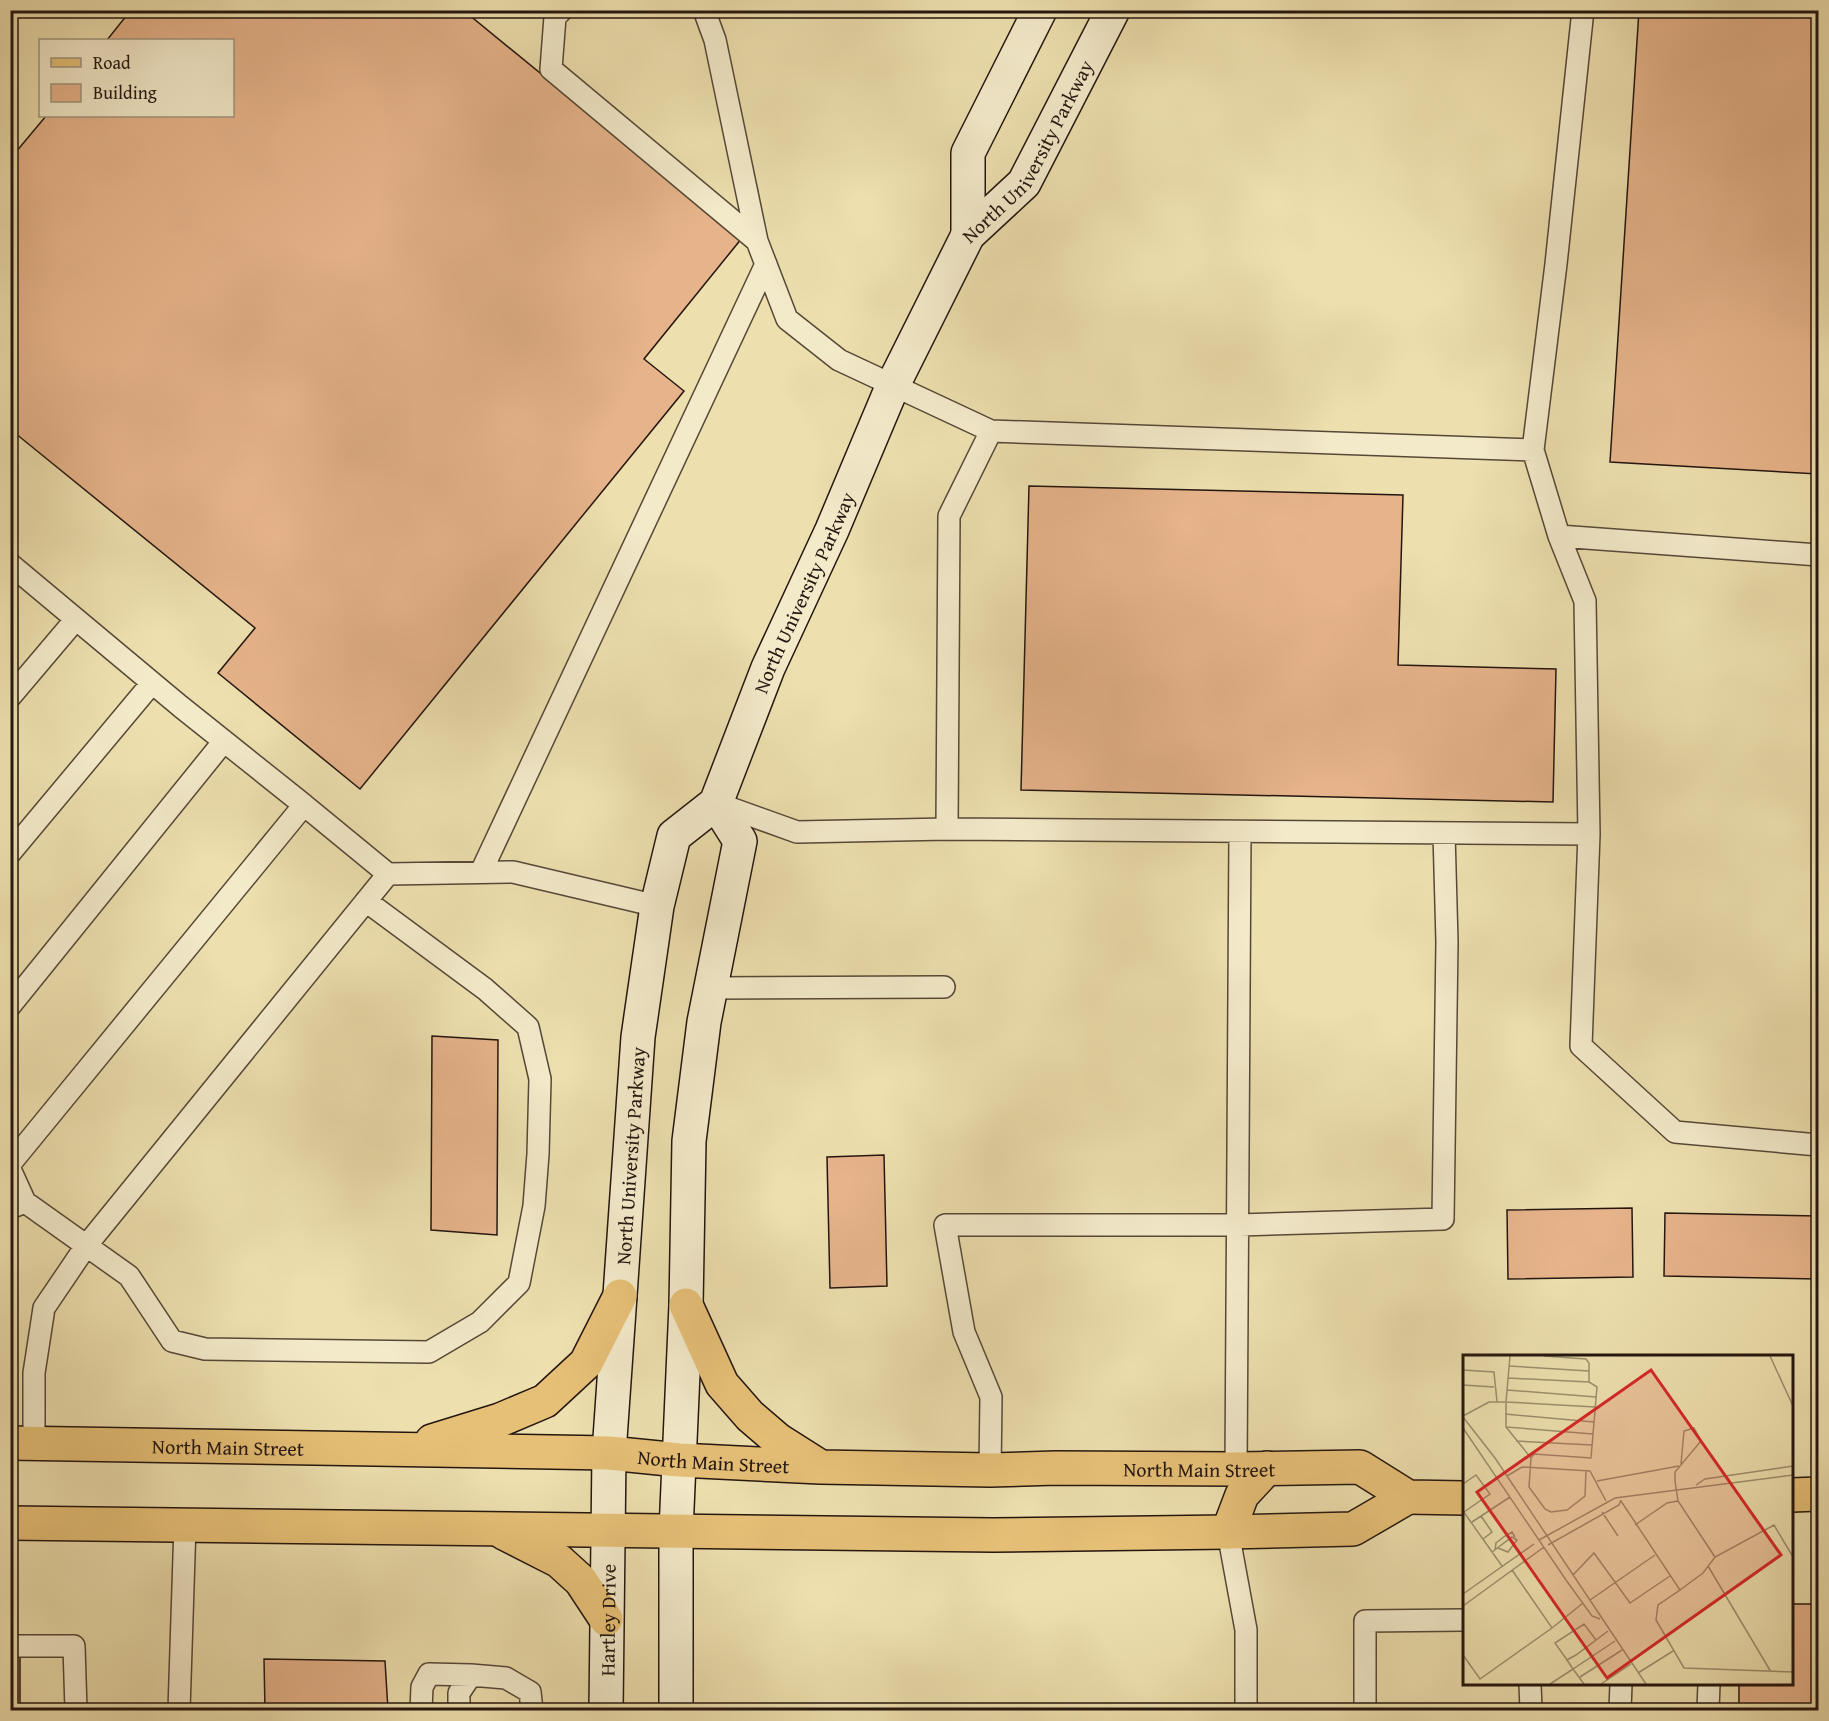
<svg xmlns="http://www.w3.org/2000/svg" width="1829" height="1721" font-family="'Gentium Book Plus',serif">
  <style>
    .building { fill: #e6b38a; stroke: #24160f; stroke-width: 1.5 }
    .lines { fill: none; stroke-linecap: round; stroke-linejoin: round }
    .lane-casing { stroke: #564837; stroke-width: 24 }
    .secondary-casing { stroke: #24160f; stroke-width: 36 }
    .primary-casing { stroke: #24160f; stroke-width: 36 }
    .lane { stroke: #f3eaca; stroke-width: 21 }
    .secondary { stroke: #f3eaca; stroke-width: 33 }
    .primary { stroke: #e6c077; stroke-width: 33 }
    .labels { text-anchor: middle; dominant-baseline: central; stroke-width: 5; stroke-linejoin: round; paint-order: stroke }
    .street-label { font-size: 20px; fill: #24160f; stroke: #f3eaca }
    .inset-road { fill: none; stroke: #9d8f6e; stroke-width: 1.5 }
    .view { fill: #d62828; fill-opacity: 0.15; stroke: #d62828; stroke-width: 3 }
    .inset-edge { fill: none; stroke: #24160f; stroke-width: 3 }
  </style>
  <rect width="100%" height="100%" fill="#eddfae"/>
  <filter id="stains"><feTurbulence type="fractalNoise" baseFrequency=".00333" numOctaves="4"/><feColorMatrix values="0 0 0 0 .2 0 0 0 0 .09 0 0 0 0 .02 0 0 0 .5 -.17"/></filter>
  <radialGradient id="worn" r=".72"><stop offset=".6" stop-color="#630" stop-opacity="0"/><stop offset="1" stop-color="#630" stop-opacity=".3"/></radialGradient>
  <path class="building" d="M131,10H463L742,238L644,359L684,391L360,789L218,673L255,628L10,429V159L46,116H232V40H107Z
    M1639,10H1818V474L1610,462Z
    M1029,486L1403,495L1398,665L1556,669L1553,802L1021,790Z
    M432,1036L498,1040L497,1235L431,1230Z
    M884,1155L887,1286L830,1288L827,1157Z
    M1632,1208L1633,1277L1508,1279L1507,1210Z
    M1665,1213L1818,1216L1817,1279L1664,1276Z
    M1792,1604H1815V1710H1739V1684H1792Z
    M10,1655H20V1710H10Z
    M264,1659L385,1661L388,1710H265Z"/>
  <g class="lines">
    <defs>
      <path id="lane" d="M562,10L555,17L551,69L757,241
        M704,10L715,40L757,241L787,319L839,360L991,431L1533,450
        M1583,10L1556,264L1533,450L1559,536L1585,601L1589,834
        M1559,536L1818,555
        M10,564L180,706L304,805L10,1164
        M10,697L76,619
        M716,803L797,832L947,829L1589,834L1581,1046L1675,1132L1818,1145
        M304,805L388,874
        M947,829L949,516L991,431
        M10,853L152,683
        M481,872L766,264
        M711,988L944,987
        M10,1006L224,741
        M10,1169L25,1202
        M10,1208L25,1202L129,1276L172,1341L205,1349L429,1352L480,1322L519,1283L534,1206L538,1154L540,1079L528,1027L485,989L366,901
        M34,1444V1373L44,1308L86,1246L388,874L513,872L657,906
        M1236,1469L1240,833
        M990,1470L991,1397L964,1332L945,1225H1239L1443,1219L1447,942L1444,833
        M1228,1532L1246,1630V1710
        M10,1646H74L76,1710
        M1530,1684L1531,1710
        M179,1710L185,1525
        M421,1710L422,1687L429,1674L471,1675
        M459,1710V1693L471,1675L506,1678L530,1692L532,1710
        M1365,1710V1621L1464,1620
        M1620,1710L1621,1684
        M1708,1710L1709,1684"/>
      <g id="secondary">
        <path d="M968,235V153L1040,10"/>
        <path id="s1" d="M606,1710L609,1453L638,1037L657,906L674,836L716,803L768,668L832,530L893,385L968,235L1024,183L1113,10"/>
        <path d="M676,1710V1531L686,1305L689,1141L704,1022L740,841L716,803"/>
      </g>
      <g id="primary">
        <path d="M686,1305L722,1384L750,1416L778,1440L819,1466"/>
        <path d="M432,1441L500,1420L545,1401L586,1363L620,1296"/>
        <path id="s2" d="M10,1443L609,1453L679,1460L820,1467L990,1470L1056,1468L1236,1469L1360,1467L1408,1497L1464,1498"/>
        <path d="M1792,1495L1818,1494"/>
        <path d="M10,1523L993,1535L1228,1532L1353,1529L1408,1497"/>
        <path d="M1228,1532L1242,1495L1267,1468"/>
        <path d="M504,1533L559,1561L581,1581L606,1619"/>
      </g>
    </defs>
    <use href="#lane" class="lane-casing"/>
    <use href="#secondary" class="secondary-casing"/>
    <use href="#primary" class="primary-casing"/>
    <use href="#lane" class="lane"/>
    <use href="#secondary" class="secondary"/>
    <use href="#primary" class="primary"/>
  </g>
  <g class="labels">
    <g class="street-label">
      <text stroke="none"><textPath href="#s1" startOffset="1658">North University Parkway</textPath></text>
      <text stroke="none"><textPath href="#s1" startOffset="1160">North University Parkway</textPath></text>
      <text stroke="none"><textPath href="#s1" startOffset="555">North University Parkway</textPath></text>
      <text stroke="none"><textPath href="#s2" startOffset="218">North Main Street</textPath></text>
      <text stroke="none"><textPath href="#s2" startOffset="704">North Main Street</textPath></text>
      <text stroke="none"><textPath href="#s2" startOffset="1190">North Main Street</textPath></text>
      <text stroke="none"><textPath href="#s1" startOffset="90">Hartley Drive</textPath></text>
    </g>
  </g>
  <g transform="translate(1463 1355)">
    <rect width="330" height="330" fill="#eddfae"/>
    <path class="inset-road" d="M47,1L43,47L132,52M307,1L330,51M46,11L126,16M0,15L31,17L34,47M45,23L126,27M0,30L31,32M44,35L133,42M42,59L131,67M0,61L26,47H43V72L68,103L66,132L82,154L88,157L104,155L122,141L123,116M0,62L32,103L183,329M43,72L130,79M0,73L103,225L129,261L137,264M53,86L129,90M68,103L71,99L128,103L134,32L126,27V8L123,4L81,1M218,109L221,76L231,73L238,86L212,117V126L215,146L252,202M44,121L59,112L127,116L143,146M134,126L216,111M0,129L13,120L27,139L1,157M233,130L242,124L330,111M158,146L217,235L195,250L193,265L221,313L330,317M0,156L39,211M139,157L155,181M18,161L29,177L20,184M9,167L47,142M172,170L204,148L215,146M76,185L152,143L330,120M85,190L156,150L158,145M32,195L33,188L42,181L49,177L52,182M29,197L49,182L54,185L45,197L35,193M245,211L308,317M49,215L89,273L120,248M110,220L131,198L167,248L207,221M217,235L240,218L252,202L311,170L330,202M0,239L71,189M127,245L192,200M0,251L81,192M133,285L121,269L92,288L104,305L113,300L145,276M0,300L17,324L89,273M104,305L110,314L152,286M175,318L210,296M117,322L159,295M87,329L110,314L121,329M138,329L168,309"/>
    <path class="view" d="M188,15L318,200L144,323L14,137Z"/>
    <rect width="330" height="330" class="inset-edge"/>
  </g>
  <rect width="1829" height="1721" fill="none" stroke="#eddfae" stroke-width="36"/>
  <rect x="12" y="12" width="1805" height="1697" fill="none" stroke="#24160f" stroke-width="3"/>
  <rect x="18" y="18" width="1793" height="1685" fill="none" stroke="#24160f" stroke-width="1.5"/>
  <rect x="39" y="39" width="195" height="78" fill="#f3eaca" stroke="#a0957f" stroke-width="1.5"/>
  <rect x="51" y="58" width="30" height="9" fill="#e6c077" stroke="#a0957f" stroke-width="1.5"/>
  <text x="93" y="69" font-size="18" fill="#24160f">Road</text>
  <rect x="51" y="84" width="30" height="18" fill="#e6b38a" stroke="#a0957f" stroke-width="1.5"/>
  <text x="93" y="99" font-size="18" fill="#24160f">Building</text>
  <rect width="100%" height="100%" filter="url(#stains)"/>
  <rect width="100%" height="100%" fill="url(#worn)"/>
</svg>
